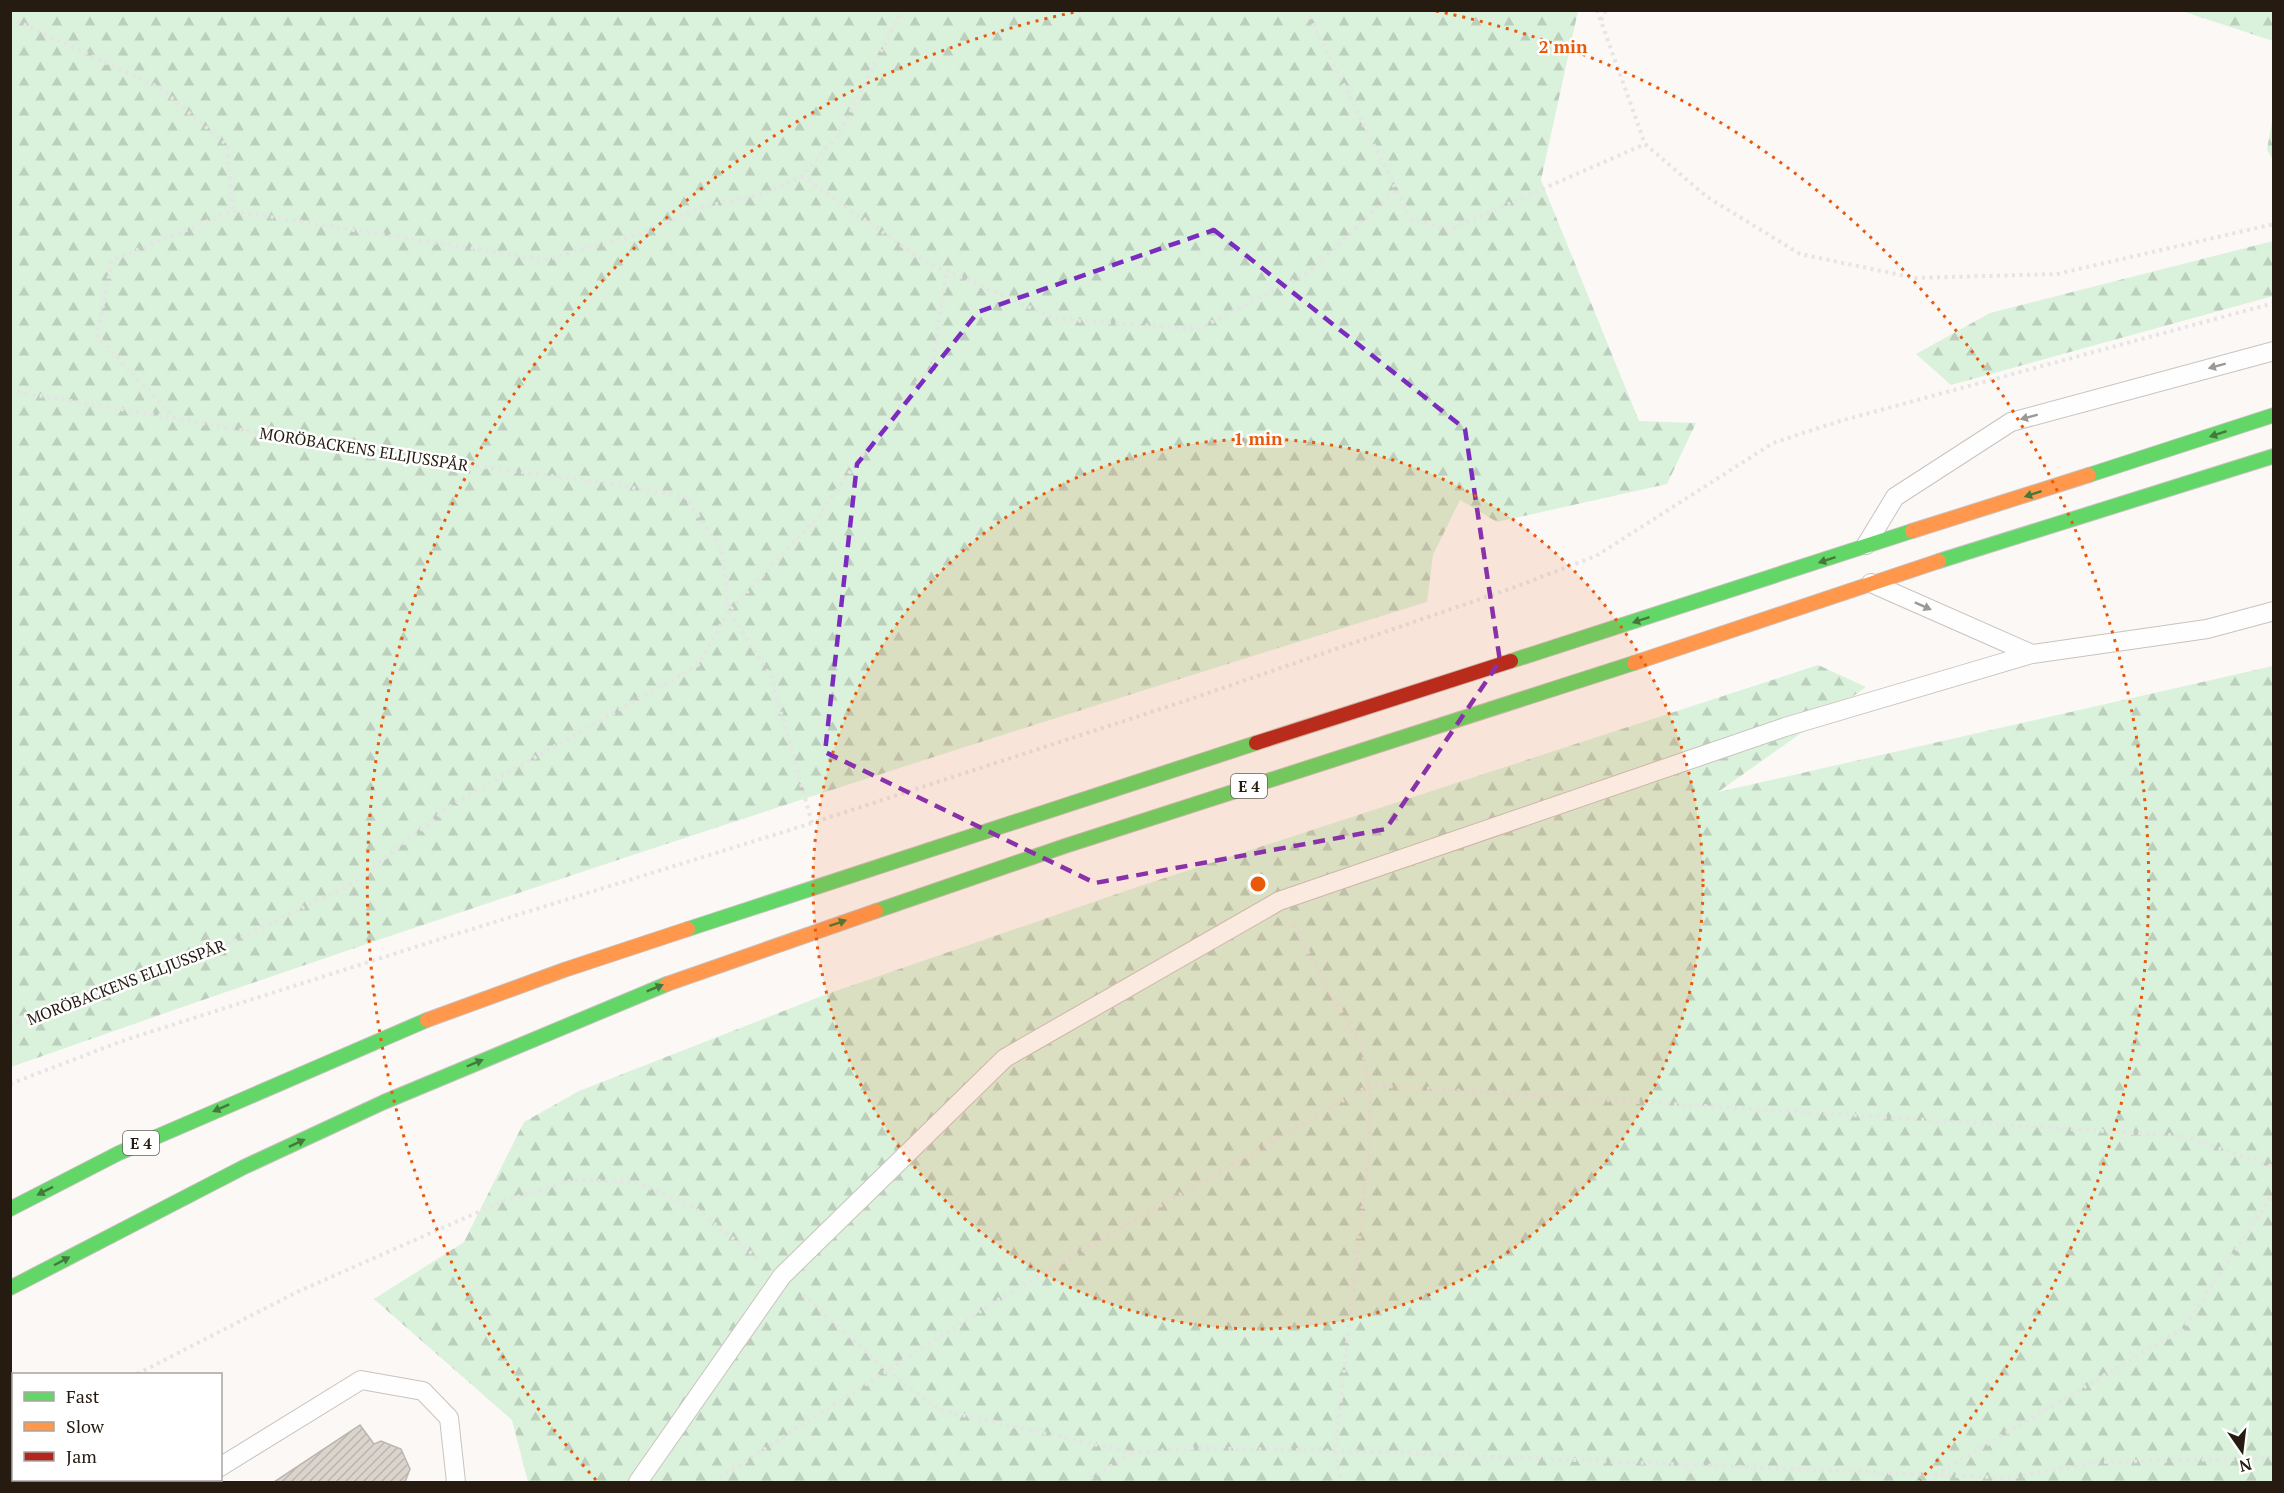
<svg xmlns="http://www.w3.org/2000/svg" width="2284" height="1493" font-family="'PT Serif',serif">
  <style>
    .forest { fill: url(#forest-firs) }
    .building { fill: url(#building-hatch); stroke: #bcb6b0; stroke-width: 1.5 }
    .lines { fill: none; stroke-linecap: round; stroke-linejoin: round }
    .lane-casing { stroke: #c9c3bd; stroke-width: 20 }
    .fast-casing { stroke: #c8c1be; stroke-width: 16 }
    .slow-casing { stroke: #c8c1be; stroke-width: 16 }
    .jam-casing { stroke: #c8c1be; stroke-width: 16 }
    .path { stroke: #e6e4e4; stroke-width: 4; stroke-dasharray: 3 4.5; stroke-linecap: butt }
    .lane { stroke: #fefefe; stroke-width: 18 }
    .fast { stroke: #63d668; stroke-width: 14 }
    .slow { stroke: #ff974d; stroke-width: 14 }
    .jam { stroke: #b3261e; stroke-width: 14 }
    .oneway { fill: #9c9893 }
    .oneway2 { fill: #44783c }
    .marked { fill: none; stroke: #7b2cbf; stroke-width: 4.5; stroke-dasharray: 12 8; stroke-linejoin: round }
    .ring { fill: none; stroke: #e8590c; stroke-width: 3; stroke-dasharray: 3 6 }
    .labels { text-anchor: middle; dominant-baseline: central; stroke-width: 5; stroke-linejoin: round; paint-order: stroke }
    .shield { fill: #fff; stroke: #665f58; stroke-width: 1.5 }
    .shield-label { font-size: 15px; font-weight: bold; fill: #251b11 }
    .street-label { font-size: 16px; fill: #251b11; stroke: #fff }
    .centre { fill: #e8590c; stroke: #fff; stroke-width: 3 }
    .ring-label { font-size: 18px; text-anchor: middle; font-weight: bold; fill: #e8590c; stroke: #fff; stroke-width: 5; stroke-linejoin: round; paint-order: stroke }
  </style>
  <defs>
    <pattern id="forest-firs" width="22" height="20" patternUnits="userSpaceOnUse" patternTransform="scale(1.5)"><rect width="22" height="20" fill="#daf2dc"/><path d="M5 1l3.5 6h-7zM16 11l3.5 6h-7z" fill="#bbcfbc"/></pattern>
    <pattern id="building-hatch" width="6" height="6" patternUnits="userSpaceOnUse" patternTransform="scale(1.5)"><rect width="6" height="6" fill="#dbd4cd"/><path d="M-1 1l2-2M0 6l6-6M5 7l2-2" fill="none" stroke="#bcb5af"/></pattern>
  </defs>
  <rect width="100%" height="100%" fill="#fbf8f6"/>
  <path class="forest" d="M10,11H1578L1541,180L1639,421L1696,423L1667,484L1497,522L1460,500L1433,555L1427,602C953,748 479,902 11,1067Z
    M2182,11H2273V41Z
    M2273,115V160L2267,150Z
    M2273,241V296L1951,385L1916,354L1990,313Z
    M1818,665L1866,687L1718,792L2273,666V1482H528L512,1420L374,1299L464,1242L524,1122L579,1091L827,994L1131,889Z"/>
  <path class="building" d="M360,1425L374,1444L381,1441L401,1449L410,1469L405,1482H274Z"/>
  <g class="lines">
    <defs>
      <path id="lane" d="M1866,545L1895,497L2011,422L2274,351
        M1871,583L2032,654
        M220,1467L361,1380L423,1391L449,1418L456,1482
        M196,1482L201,1480
        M638,1482L782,1276L1005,1058L1279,901L1785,727L2032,654L2207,629L2274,611"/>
      <path id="fast" d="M2089,475L2274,415
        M1939,561L2274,456
        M1511,661L1912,531
        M876,911L1065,846L1634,663
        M688,929L1256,743
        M10,1209L119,1153L427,1020
        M10,1288L244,1167L384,1102L667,984"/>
      <path id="slow" d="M1912,531L2089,475
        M1634,663L1939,561
        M667,984L876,911
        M427,1020L564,970L688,929"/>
      <path id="jam" d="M1256,743L1511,661"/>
    </defs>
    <use href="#lane" class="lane-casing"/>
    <use href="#fast" class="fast-casing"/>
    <use href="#slow" class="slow-casing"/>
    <use href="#jam" class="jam-casing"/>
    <path class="path" d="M1306,10L1411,219L1449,230L1645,144
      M1597,10L1645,144L1707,197L1800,254L1915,278L2057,274L2274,224
      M10,18L160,88L227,145L233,211
      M1601,20L1606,10
      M802,176L924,261L1056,319L1198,329L1305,275L1396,190
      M10,391L175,418
      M812,823L771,677L729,611L816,519L870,444L933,363L947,270
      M1293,925L1362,1049L1370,1085L1369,1149L1335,1451L1341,1482
      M10,1026L207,954L352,884L453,804L698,665L729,611L722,550L685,497L606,483L345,449L175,418L97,336L112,260L233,211L545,260L640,234L699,208L766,193L802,176L839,134L902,10
      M10,1084L122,1041L453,935L812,823L1185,701L1515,587L1596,556L1773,443L1840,421L2274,303
      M803,1295L887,1371L940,1410L1133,1453L1198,1448L1382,1452L2009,1478L2097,1462L2274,1458
      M137,1374L297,1292L501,1202L574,1180L635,1182L692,1206L760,1260
      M10,1439L14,1438
      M1684,1465L1701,1482
      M1935,1475L2183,1329L2274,1193
      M713,1482L1012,1291L1370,1085L2183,1136L2274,1167
      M1084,1482L1133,1453
      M1934,1482L1935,1475"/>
    <use href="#lane" class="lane"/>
    <use href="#fast" class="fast"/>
    <use href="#slow" class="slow"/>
    <use href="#jam" class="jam"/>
  </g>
  <defs><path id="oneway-solid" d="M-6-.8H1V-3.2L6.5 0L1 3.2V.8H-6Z" transform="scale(1.5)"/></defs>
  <g class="oneway">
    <use href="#oneway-solid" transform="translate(2217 366) rotate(165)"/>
    <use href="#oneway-solid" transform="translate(2029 417) rotate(165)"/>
    <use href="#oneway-solid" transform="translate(1923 606) rotate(24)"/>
  </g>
  <g class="oneway2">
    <use href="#oneway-solid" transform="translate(2218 434) rotate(162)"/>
    <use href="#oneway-solid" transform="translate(2033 494) rotate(162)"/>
    <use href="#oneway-solid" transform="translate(1827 560) rotate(162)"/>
    <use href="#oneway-solid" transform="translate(1641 620) rotate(162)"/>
    <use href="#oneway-solid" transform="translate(838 923) rotate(-19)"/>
    <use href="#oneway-solid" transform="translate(655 988) rotate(-22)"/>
    <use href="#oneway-solid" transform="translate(475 1063) rotate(-23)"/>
    <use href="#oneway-solid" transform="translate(221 1108) rotate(156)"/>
    <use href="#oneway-solid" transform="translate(297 1143) rotate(-25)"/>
    <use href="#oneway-solid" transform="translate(45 1191) rotate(153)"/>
    <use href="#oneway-solid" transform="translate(62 1261) rotate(-28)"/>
  </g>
  <path class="marked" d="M1214,230L1465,429L1500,661L1386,829L1095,883L825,752L857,464L978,312Z"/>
  <circle cx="1258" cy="884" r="445" fill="#e8590c" fill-opacity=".12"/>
  <g class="ring">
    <circle cx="1258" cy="884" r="445"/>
    <path d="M596 1480A891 891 0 0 1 1080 11M1436 11A891 891 0 0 1 1920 1480"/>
  </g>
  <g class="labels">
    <g class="shield">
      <rect x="1231" y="774" width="36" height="24" rx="4.5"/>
      <rect x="123" y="1131" width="36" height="24" rx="4.5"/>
    </g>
    <g class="shield-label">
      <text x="1249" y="786">E 4</text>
      <text x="141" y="1143">E 4</text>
    </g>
    <g class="street-label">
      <text transform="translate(364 449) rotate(9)">MORÖBACKENS ELLJUSSPÅR</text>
      <text transform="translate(126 982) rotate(-21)">MORÖBACKENS ELLJUSSPÅR</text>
    </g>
  </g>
  <circle cx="1258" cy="884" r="9" class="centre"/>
  <g class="ring-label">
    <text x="1563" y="53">2 min</text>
    <text x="1258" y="445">1 min</text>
  </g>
  <rect width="2284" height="1493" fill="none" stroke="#251b11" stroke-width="24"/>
  <rect x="12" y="1373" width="210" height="108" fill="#ffffff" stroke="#a8a4a0" stroke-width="1.5"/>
  <rect x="24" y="1392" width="30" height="9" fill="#63d668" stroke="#a8a4a0" stroke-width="1.5"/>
  <text x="66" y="1403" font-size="18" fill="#251b11">Fast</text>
  <rect x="24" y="1422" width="30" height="9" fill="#ff974d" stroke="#a8a4a0" stroke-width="1.5"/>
  <text x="66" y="1433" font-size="18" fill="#251b11">Slow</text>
  <rect x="24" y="1452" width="30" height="9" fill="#b3261e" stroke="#a8a4a0" stroke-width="1.5"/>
  <text x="66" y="1463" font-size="18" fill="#251b11">Jam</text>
  <g transform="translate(2242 1451) rotate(166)" stroke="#ffffff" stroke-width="4.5" paint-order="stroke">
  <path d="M0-4.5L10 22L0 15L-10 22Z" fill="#251b11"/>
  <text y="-9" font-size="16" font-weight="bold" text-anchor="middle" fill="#251b11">N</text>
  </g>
</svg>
